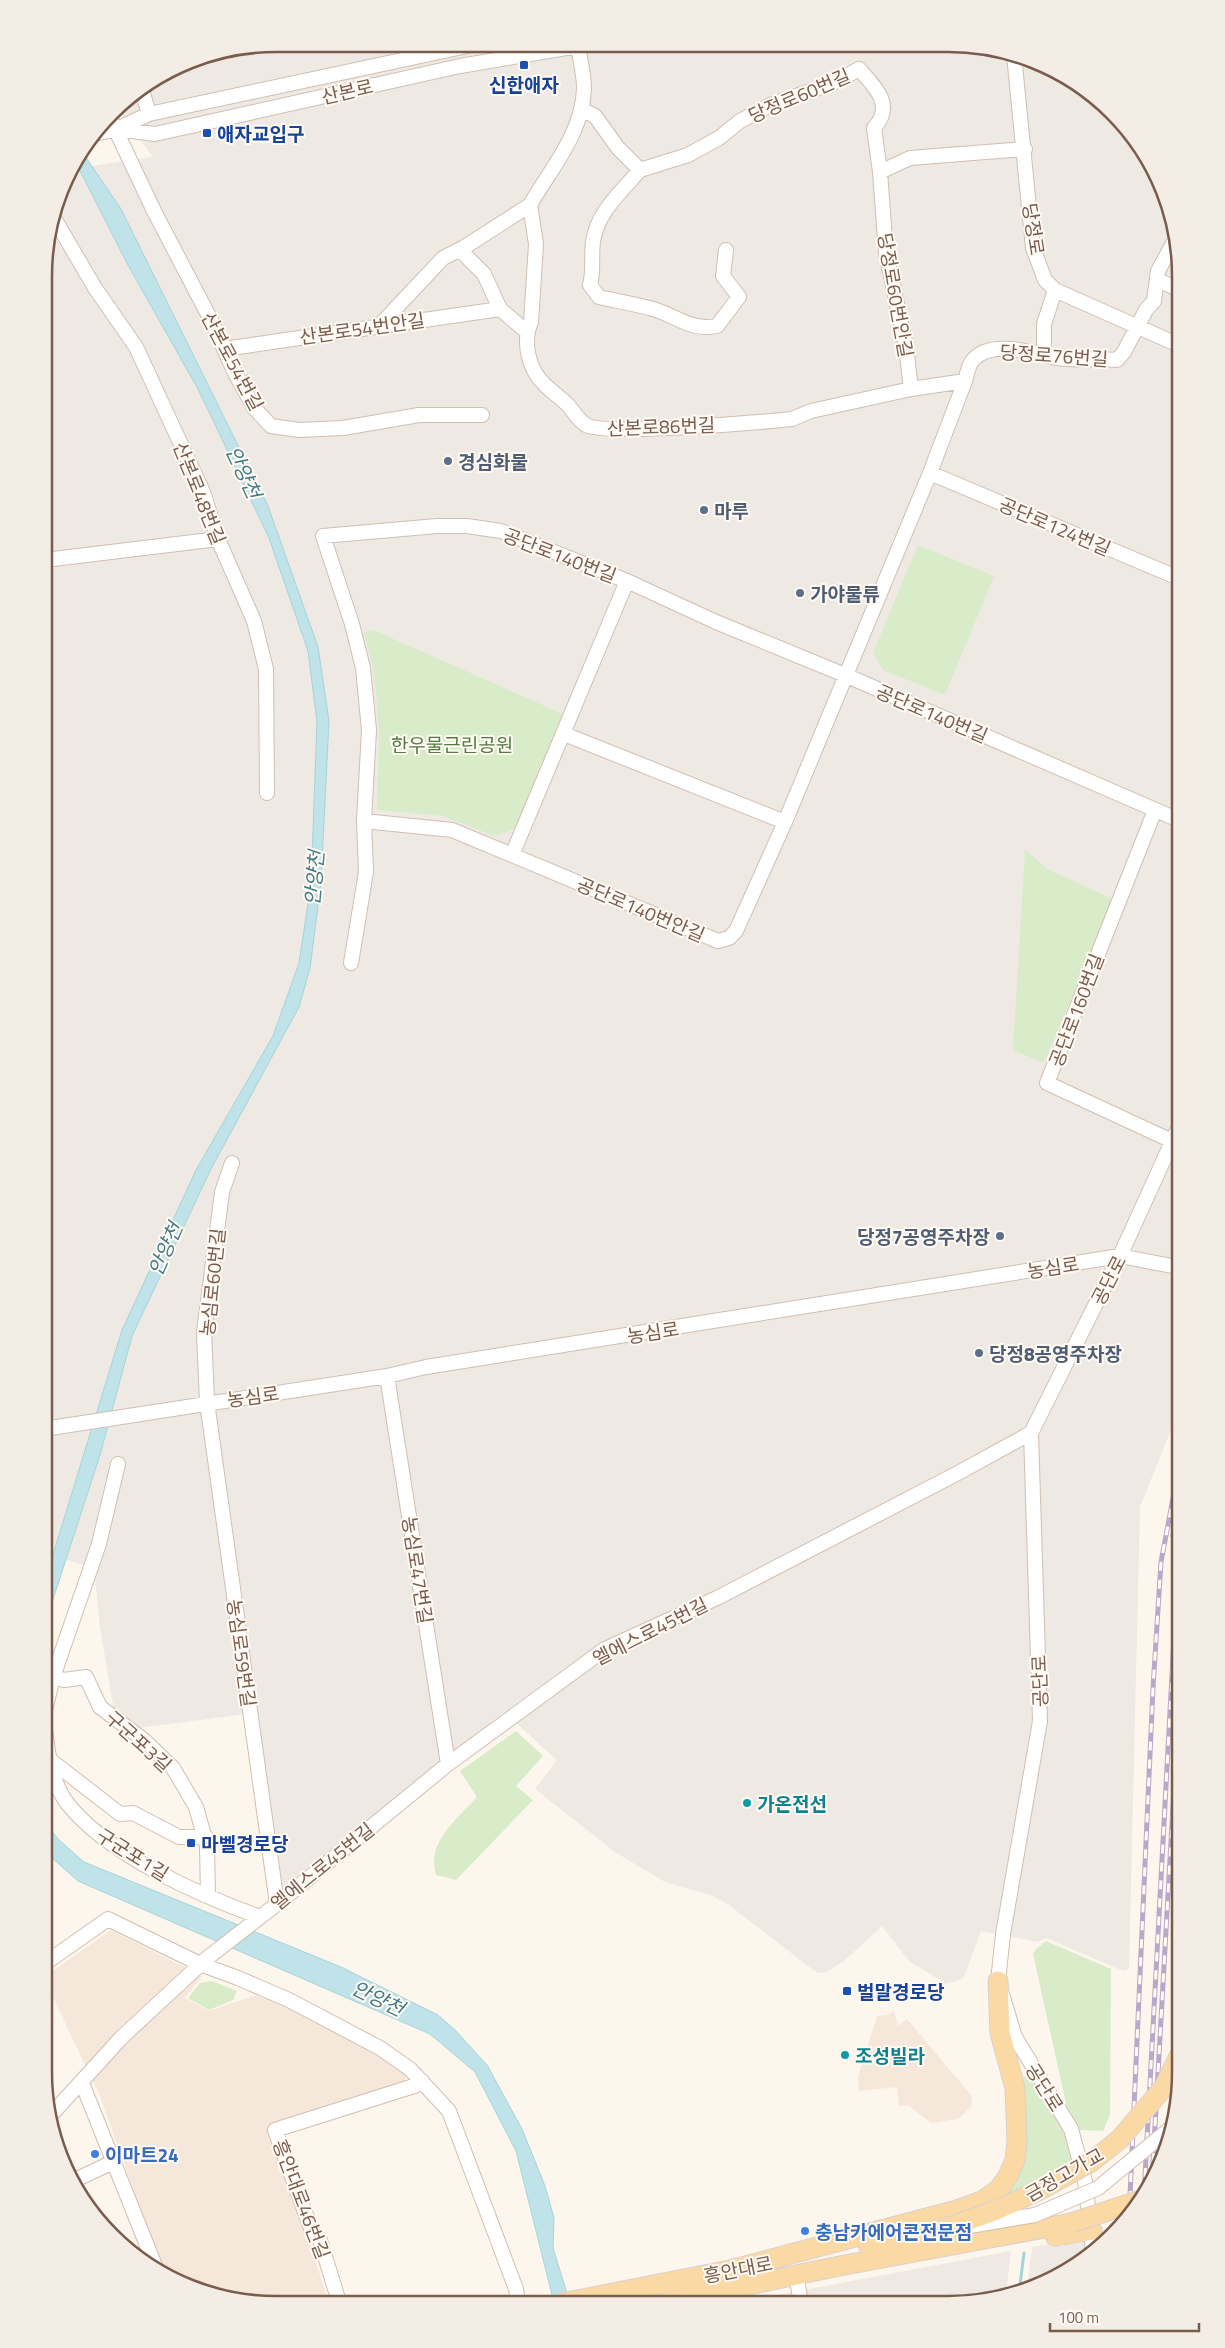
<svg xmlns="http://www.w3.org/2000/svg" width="1225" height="2348" font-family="'Titillium Web','Noto Sans KR',sans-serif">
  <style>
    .residential { fill: #f5e8da }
    .industrial { fill: #efe9e4 }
    .green { fill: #d8ecc9 }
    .water { fill: #bfe3e8; stroke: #a5d3da }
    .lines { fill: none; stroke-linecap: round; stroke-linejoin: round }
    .stream { stroke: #a5d3da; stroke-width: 3 }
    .minor-casing { stroke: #d1beb0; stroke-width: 16 }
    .major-casing { stroke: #dad1cd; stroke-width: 21 }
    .minor { stroke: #fff; stroke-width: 14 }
    .major { stroke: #fbd9a5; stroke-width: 19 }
    .rail-casing { stroke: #b9a8c9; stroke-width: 5 }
    .rail { stroke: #fffaf3; stroke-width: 3; stroke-dasharray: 9; stroke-linecap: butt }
    .minor-bridge-casing { stroke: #d1beb0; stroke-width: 16; stroke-linecap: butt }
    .major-bridge-casing { stroke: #dad1cd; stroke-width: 21; stroke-linecap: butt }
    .minor-bridge { stroke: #fff; stroke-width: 14 }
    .major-bridge { stroke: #fbd9a5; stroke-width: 19 }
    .transit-dot { fill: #1a4fb4; stroke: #fffaf3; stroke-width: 2 }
    .service-dot { fill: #5c6f8a; stroke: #fffaf3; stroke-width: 2 }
    .culture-dot { fill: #0f9aa8; stroke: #fffaf3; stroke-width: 2 }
    .shop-dot { fill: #3f7fe0; stroke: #fffaf3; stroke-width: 2 }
    .labels { text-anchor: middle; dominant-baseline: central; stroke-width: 4; stroke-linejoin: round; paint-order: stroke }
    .transit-label { font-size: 19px; font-weight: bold; fill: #164399; stroke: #fffaf3; text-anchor: start }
    .street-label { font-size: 19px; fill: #7a5c4d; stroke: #fffaf3 }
    .service-label { font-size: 19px; font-weight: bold; fill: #4e5e75; stroke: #fffaf3; text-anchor: start }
    .park-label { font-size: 19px; fill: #537a41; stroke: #fffaf3 }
    .culture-label { font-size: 19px; font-weight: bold; fill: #0d838f; stroke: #fffaf3; text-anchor: start }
    .shop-label { font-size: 19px; font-weight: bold; fill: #366cbe; stroke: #fffaf3; text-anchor: start }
    .water-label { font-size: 20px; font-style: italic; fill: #437c86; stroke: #fffaf3 }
    .rim { fill: none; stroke: #7a5c4d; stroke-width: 2.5 }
  </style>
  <rect width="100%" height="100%" fill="#fdf6ec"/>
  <path class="residential" d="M111,1930L202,1976L185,1998L209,2011L256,1995L311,2016L386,2057L403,2070L407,2082L270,2125L329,2302H246L174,2280L164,2274L99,2094L44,1979V1977Z
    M894,2011L898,2026L907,2019L972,2096L971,2107L958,2119L931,2123L908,2105L899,2106L897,2087L859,2091L858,2077L877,2016L887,2015Z"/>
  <path class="industrial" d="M277,44L994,48L1051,68L1102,101L1142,147L1169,202L1181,277V1405L1140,1507L1129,1969L1123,1971L1046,1938L1038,1942L981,1931L963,1979L946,1984L909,1961L882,1926L844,1961L825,1973H817L729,1905L713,1896L665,1882L615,1852L535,1789L557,1760L504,1712L284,1887L279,1884L254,1713L138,1728L114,1711L100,1627L94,1568L44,1553L46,246L68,173L71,169L153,157L117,109L123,102L188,61Z
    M1087,2238L1085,2258L1078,2265L1027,2290L1032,2247Z
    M1011,2251L1006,2295L948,2304H730Z"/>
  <path class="green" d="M918,545L994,576L945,695L883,670L873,653Z
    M373,630L563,714L518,828L494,836L443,816L377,810L379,730L374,671L364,633Z
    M1025,849L1047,869L1113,899L1044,1063L1013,1050Z
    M516,1731L543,1756L516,1786L533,1800L456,1880L436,1875C426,1842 457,1819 477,1797L460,1771Z
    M1046,1941L1111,1969L1110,2115L1103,2131L1077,2130L1067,2108L1033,1954L1037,1948Z
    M212,1981L237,1991L233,2000L209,2010L188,1998L200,1983Z
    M1027,2076L1032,2079C1048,2106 1067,2132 1075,2162L1016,2191L987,2200L1009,2183L1020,2082L1023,2077Z"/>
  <path class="water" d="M83,153L121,209L268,506L318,647L329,721L321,882L310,968L299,1007L211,1169L132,1336L100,1455L44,1627V1584L122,1330L196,1170L273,1036L299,963L311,884L317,722L308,651L269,538L198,389L129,267L76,163Z
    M44,1821L58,1839L84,1862L341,1967L438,2015L455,2030L487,2065L522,2129L545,2186L554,2218L553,2248L570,2303H554L516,2151L475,2072L430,2034L78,1881L44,1851Z"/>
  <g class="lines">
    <path class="stream" d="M1019,2293L1024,2253"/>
    <defs>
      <path id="minor" d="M578,46C580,59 584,74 584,88C583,133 551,168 530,205L536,244L531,322C522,343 529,370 545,385C552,392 561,398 568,405C573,411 579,421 586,425C604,436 762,422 792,419L811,411L911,389L965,381C967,375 968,365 973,360C991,338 1035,354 1058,358C1078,361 1097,358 1117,360L1124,352L1146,310L1154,301L1158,271L1175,240
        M1014,55L1033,248L1045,280L1055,290L1181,346
        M142,90L149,114
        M581,109L595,116L618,148L640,170C621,192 597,212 593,242C591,257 594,269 590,285L599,297C617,301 635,304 653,309C677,316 690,331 717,326L739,297L723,276L726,250
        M110,118L154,211L212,322L235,373L255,409L271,426L299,430L343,428L419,415H482
        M117,129L155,134L460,66L578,46
        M99,133L117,129L149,114L472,45
        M640,170L688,155L719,138L740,121L770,105L833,83L859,69C875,87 895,105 874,128L880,172L910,158L1025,149
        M880,172L886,253L906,346L911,389
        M54,218L95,288L136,347L203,492L218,539L254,621L266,669L267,793
        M460,250L484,274L500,309L527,332
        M1157,280L1181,290
        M380,325L443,258L463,248L530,205
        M224,349L500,309
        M1044,355V324L1055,290
        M930,473L1181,579
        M45,560L218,539
        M564,734L785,822
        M1155,810L1047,1083L1172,1141
        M364,821L452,830L718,941L729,938L736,931L785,822L930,473L965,381
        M512,855L627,581
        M351,963L366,872L364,821L369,730L363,668L352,624L323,536L437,526H467L501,531L627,581L716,622L845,675L1181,821
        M232,1163L222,1192L204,1332L207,1402L277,1904
        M387,1376L448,1764
        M44,1429L387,1376L426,1367L1120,1256L1172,1266
        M53,1677L64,1680L86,1677L100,1707L145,1741L173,1768L196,1807L207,1846L208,1896
        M44,1715L53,1677L99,1544L118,1464
        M44,1719C47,1747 50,1780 67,1803C108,1855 199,1895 260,1917
        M49,1759L120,1814L133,1813L179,1837H206
        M44,1964L108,1919L200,1964L238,1978L289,2000L380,2048L410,2069L449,2111L516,2289L518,2303
        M82,2083L156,2268
        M51,2115L121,2038L206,1959L277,1904L448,1764L605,1649L719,1597L958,1473L1031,1433
        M73,2181L113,2162
        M1093,2251L1085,2181L1071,2129L1015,2037L998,1981L1003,1934L1040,1721L1031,1433L1120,1256L1181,1122
        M797,2279L801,2304
        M339,2302L320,2240L312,2231L275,2130L414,2086L422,2081"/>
      <path id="major" d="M1055,2236L1092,2230
        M868,2245L933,2233
        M723,2272L957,2210L982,2201L999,2189L1008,2176L1015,2160L1017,2141L1015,2088L1000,2033L998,1981
        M562,2303L735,2269
        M663,2303L834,2267L1071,2223"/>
    </defs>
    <use href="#minor" class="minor-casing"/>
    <use href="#major" class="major-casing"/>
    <use href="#minor" class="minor"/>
    <use href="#major" class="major"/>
    <defs>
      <path id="rail" d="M1173,1536L1181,1493
        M1152,2180L1181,1663
        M1144,2195L1178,1563L1181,1544
        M1129,2218L1153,1688L1161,1562L1181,1456"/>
    </defs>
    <use href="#rail" class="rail-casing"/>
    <use href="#rail" class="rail"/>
    <defs>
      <path id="minor-bridge" d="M970,2226L1035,2215L1098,2188L1171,2128"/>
      <path id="major-bridge" d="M1071,2223L1141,2200
        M933,2233L994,2211L1038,2191L1091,2162L1120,2139L1164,2087L1181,2052"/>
    </defs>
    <use href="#minor-bridge" class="minor-bridge-casing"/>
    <use href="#major-bridge" class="major-bridge-casing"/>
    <use href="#minor-bridge" class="minor-bridge"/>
    <use href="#major-bridge" class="major-bridge"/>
  </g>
  <g class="transit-dot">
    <rect x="519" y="60" width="10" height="10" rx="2.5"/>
    <rect x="202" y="128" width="10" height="10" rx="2.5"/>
    <rect x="186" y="1838" width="10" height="10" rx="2.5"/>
    <rect x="842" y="1986" width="10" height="10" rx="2.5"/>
  </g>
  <g class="service-dot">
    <circle cx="448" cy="461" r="5"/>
    <circle cx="704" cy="510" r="5"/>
    <circle cx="800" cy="593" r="5"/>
    <circle cx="1000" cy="1236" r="5"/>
    <circle cx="979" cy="1353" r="5"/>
  </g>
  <g class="culture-dot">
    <circle cx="747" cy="1803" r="5"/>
    <circle cx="845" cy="2055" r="5"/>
  </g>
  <g class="shop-dot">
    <circle cx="95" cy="2154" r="5"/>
    <circle cx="805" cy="2231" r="5"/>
  </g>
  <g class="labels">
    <g class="transit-label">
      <text x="524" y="84" text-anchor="middle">신한애자</text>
      <text x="217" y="133">애자교입구</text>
      <text x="201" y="1843">마벨경로당</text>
      <text x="857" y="1991">벌말경로당</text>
    </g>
    <g class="street-label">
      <text transform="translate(347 91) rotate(-13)">산본로</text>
      <text transform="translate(799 95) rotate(-23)">당정로60번길</text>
      <text transform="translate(1034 229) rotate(81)">당정로</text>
      <text transform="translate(896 295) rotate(80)">당정로60번안길</text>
      <text transform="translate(362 328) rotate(-8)">산본로54번안길</text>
      <text transform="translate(1054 355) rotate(4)">당정로76번길</text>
      <text transform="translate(233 361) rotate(62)">산본로54번길</text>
      <text transform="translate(661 426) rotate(-2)">산본로86번길</text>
      <text transform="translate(200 493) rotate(68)">산본로48번길</text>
      <text transform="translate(1055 526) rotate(23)">공단로124번길</text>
      <text transform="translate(560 555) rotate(21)">공단로140번길</text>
      <text transform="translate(932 713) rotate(23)">공단로140번길</text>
      <text transform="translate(641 909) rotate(23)">공단로140번안길</text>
      <text transform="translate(1076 1010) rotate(-69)">공단로160번길</text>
      <text transform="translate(1053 1267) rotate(-9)">농심로</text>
      <text transform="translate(1108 1280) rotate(-63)">공단로</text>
      <text transform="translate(212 1282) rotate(-84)">농심로60번길</text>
      <text transform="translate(653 1332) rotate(-9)">농심로</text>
      <text transform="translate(253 1396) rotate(-8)">농심로</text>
      <text transform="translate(418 1570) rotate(81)">농심로47번길</text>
      <text transform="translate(650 1631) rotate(-27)">엘에스로45번길</text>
      <text transform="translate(242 1653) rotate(82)">농심로59번길</text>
      <text transform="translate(1039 1681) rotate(-92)">공단로</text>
      <text transform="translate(139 1741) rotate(42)">구군포3길</text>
      <text transform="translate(133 1854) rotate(32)">구군포1길</text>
      <text transform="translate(322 1866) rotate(-39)">엘에스로45번길</text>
      <text transform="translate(1045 2087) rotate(58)">공단로</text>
      <text transform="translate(1064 2174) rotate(-30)">금정고가교</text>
      <text transform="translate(302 2199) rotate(69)">흥안대로46번길</text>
      <text transform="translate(738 2269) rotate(-11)">흥안대로</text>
    </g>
    <g class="service-label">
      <text x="458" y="461">경심화물</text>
      <text x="714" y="510">마루</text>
      <text x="810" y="593">가야물류</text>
      <text x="990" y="1236" text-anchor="end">당정7공영주차장</text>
      <text x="989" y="1353">당정8공영주차장</text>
    </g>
    <g class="park-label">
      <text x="452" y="744">한우물근린공원</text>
    </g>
    <g class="culture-label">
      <text x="757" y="1803">가온전선</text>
      <text x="855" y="2055">조성빌라</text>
    </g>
    <g class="shop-label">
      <text x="105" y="2154">이마트24</text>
      <text x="815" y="2231">충남카에어콘전문점</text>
    </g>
    <g class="water-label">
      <text transform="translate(244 472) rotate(65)">안양천</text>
      <text transform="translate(314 878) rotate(-85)">안양천</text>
      <text transform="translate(165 1249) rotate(-66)">안양천</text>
      <text transform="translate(378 1998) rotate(26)">안양천</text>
    </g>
  </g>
  <path d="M0 0H1225V2348H0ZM276 52H948A224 224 0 0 1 1172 276V2072A224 224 0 0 1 948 2296H276A224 224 0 0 1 52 2072V276A224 224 0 0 1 276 52Z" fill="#f4ede6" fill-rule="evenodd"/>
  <path class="rim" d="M276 52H948A224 224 0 0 1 1172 276V2072A224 224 0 0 1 948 2296H276A224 224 0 0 1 52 2072V276A224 224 0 0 1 276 52Z"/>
  <path d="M1050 2323v8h149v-8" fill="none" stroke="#7a5c4d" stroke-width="2.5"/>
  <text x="1058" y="2323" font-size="15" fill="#7a5c4d" stroke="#fffaf3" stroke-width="4" paint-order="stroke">100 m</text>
</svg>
